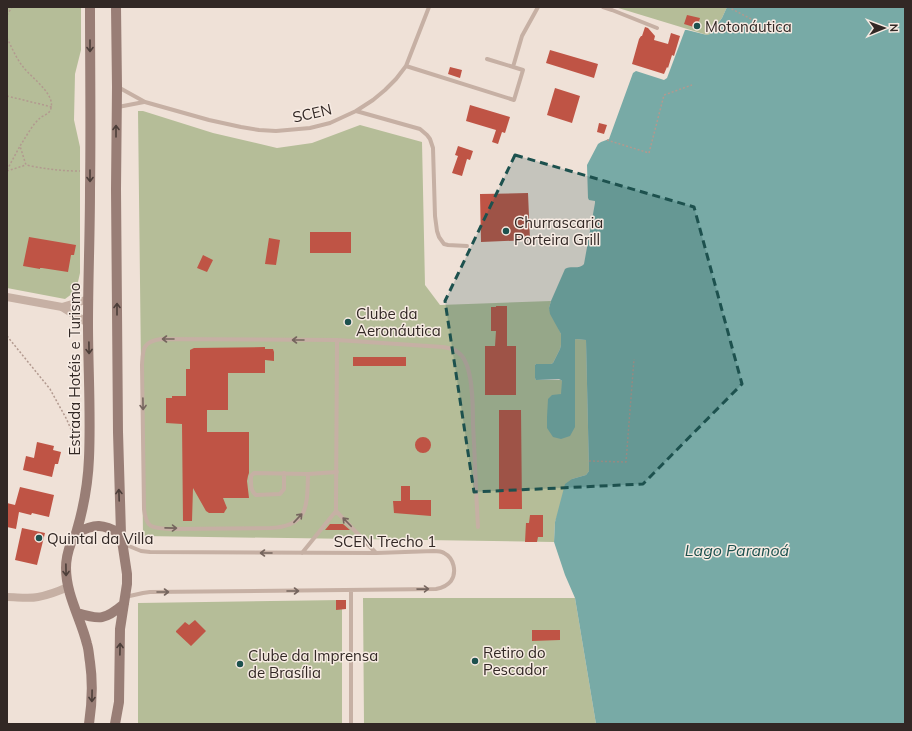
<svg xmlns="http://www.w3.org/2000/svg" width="912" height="731" font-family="Mulish,sans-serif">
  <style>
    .green { fill: #b5bd98 }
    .water { fill: #78aaa6 }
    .building { fill: #bf5445 }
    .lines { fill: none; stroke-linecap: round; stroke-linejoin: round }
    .path { stroke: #b2998f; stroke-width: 1.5; stroke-dasharray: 2 2; stroke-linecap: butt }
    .service { stroke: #c6b0a4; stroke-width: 4 }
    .minor { stroke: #c6b0a4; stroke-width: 8 }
    .secondary { stroke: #997e76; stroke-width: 10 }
    .oneway { stroke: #4c3e39 }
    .oneway2 { stroke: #75655e }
    .marked { fill: #1d514e; fill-opacity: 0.2; stroke: #1d514e; stroke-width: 3; stroke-dasharray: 8 5; stroke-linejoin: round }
    .poi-dot { fill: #1d514e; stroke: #f7ebe3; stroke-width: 1.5 }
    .labels { text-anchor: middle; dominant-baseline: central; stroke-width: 3; stroke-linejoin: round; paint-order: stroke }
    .poi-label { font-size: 15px; fill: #322825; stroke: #f7ebe3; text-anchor: start }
    .street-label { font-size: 15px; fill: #322825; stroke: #f7ebe3 }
    .water-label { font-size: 16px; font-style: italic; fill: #1d514e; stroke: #f7ebe3 }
  </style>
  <rect width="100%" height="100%" fill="#efe1d7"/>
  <path class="green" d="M7,7H81V50L75,74L74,120L80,147V273L76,291L65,299L7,288Z
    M615,7H727L722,18L710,34L707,35Z
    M138,111H143L213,133L277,148L312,143L360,125L422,142L425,285L440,305L551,301L549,308L561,334V345L560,349L553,363L551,364H536L535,365V378L536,380H561L562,381V393L560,395H552L575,427V340L576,339L586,340L589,471L586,475L572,479L555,522L554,542L143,536Z
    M363,598H575L596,724H364Z
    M342,600V724H138V603Z"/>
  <path class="water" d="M727,7H905V724H596L575,598L565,575L554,542L555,522L565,484L572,479L586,475L589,471L586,340L576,339L575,340V427L570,436L561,439L553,437L547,428V417L548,399L552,395L561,394L562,381L561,380L559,379L536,380L535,378V365L536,364H551L553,363L560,349L561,345V334L550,314L549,308L551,301L565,269C571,265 579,270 584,264L595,203V201L589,200L588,198L587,165L598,144L601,142L609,139L633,73L636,71L664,80L667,78L685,30H687L707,35L710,34L722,18Z"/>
  <path class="building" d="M687,15L700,18L697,28L684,24Z
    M645,27L648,28L655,36L654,40L668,44L671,33L680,36L674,56L672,55L668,68L667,67L664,74L632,64L639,39L641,36H642Z
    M550,50L598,64L594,78L546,63Z
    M450,67L462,70L460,78L448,74Z
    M555,88L580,96L572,123L547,115Z
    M470,105L510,117L505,133L502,132L498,144L492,142L496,130L466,121Z
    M599,123L607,125L604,134L597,132Z
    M458,146L473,151L470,160L467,159L462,176L452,173L458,156L455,155Z
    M528,193L530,240L481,242L480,194Z
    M310,232H351V253H310Z
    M29,237L76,245L74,255H71L68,272L42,268H40V269L23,266Z
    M269,238L280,240L276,265L265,264Z
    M203,255L213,260L207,272L197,268Z
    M496,306H507V346H516V395H485V346H495L496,331H491V307H496Z
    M265,347V349H273L274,352V361L265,360V373H228V410H207V432H249V473L248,476L247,481L249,498H223L227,508L225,511L224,513H209L206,511L193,488L192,521H183L182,424L166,423V398H172V396H186V369H190V350L194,348Z
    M353,357H406V366H353Z
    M499,410H521L522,509H499Z
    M415 445a8 8 0 1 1 16 0a8 8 0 1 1-16 0Z
    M37,442L54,446L53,450L61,452L58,464H55L52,477L23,470L26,456L34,458Z
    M401,486H410V500H431V516L394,513L393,501H401Z
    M20,487L54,495L49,517L32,513L31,515L19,512L16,529L7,527V503L15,505Z
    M530,515H543V537H538L537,542H525L526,523H529Z
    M330,524H343L350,530H325Z
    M22,528L45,533L37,565L15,560Z
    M336,600H346V609L336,610Z
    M195,620L206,631L191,646L176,632V631L185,622L189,625Z
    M532,630H560V640L532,641Z"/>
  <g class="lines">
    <path class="path" d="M728,7L753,20
      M7,15L12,7
      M7,38C12,48 17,60 24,68C32,78 55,94 51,108C50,114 44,115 40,118C32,125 26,137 20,146L26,165C45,169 61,171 80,171
      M7,96L52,107
      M607,140L649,153L664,95L692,85
      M7,170L20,146
      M7,171L26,165
      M7,336L50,389L66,418L79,447
      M589,461L626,462L634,359"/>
    <path class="service" d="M603,7L612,10L657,28
      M406,66L514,100L523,70L487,59
      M513,67L522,36L538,7
      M118,87L145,102L209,120L241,127L259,130L276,131L310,128L330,123L356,111L373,100L385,90L396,79L406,66L429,7
      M118,107L144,102
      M356,111L420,129L427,135L430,139L433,148L435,216L437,231L439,237L444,244L448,245L467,246
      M284,473V489L280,494L256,495C250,491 251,483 251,476L254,473L308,474L337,472
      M308,474C307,506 309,526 270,528L170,529C153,528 146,529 144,509L142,365C143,349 142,342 161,339L337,340L443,347C452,348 461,352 465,361C473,376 473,408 473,425C475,459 476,493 478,527
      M336,511L376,553
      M124,544L141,551L150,552L376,553L434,551C437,551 441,551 444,553C454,558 457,572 451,581C447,586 442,588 436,589L150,592L143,593L125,597
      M302,553L336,511L337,340
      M351,724V590"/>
    <path class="minor" d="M7,297L62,307L88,323
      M62,307L89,299
      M7,597C17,597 28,599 38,597C49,595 59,591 68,587"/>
    <path class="secondary" d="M77,533C95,523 103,524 121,534
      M77,613C100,620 105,620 124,604
      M89,724C92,704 93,683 90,662C89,657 89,650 87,644C81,619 66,595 66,568C66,560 68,551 71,543C73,539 76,535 77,530C84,506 88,483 89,458C91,413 88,368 88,324C88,279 90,234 90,189C91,128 90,68 90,7
      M115,724L119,702L120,629L127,584V574L121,534L118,432L116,189L117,87L116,7"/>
  </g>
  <defs><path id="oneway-shaft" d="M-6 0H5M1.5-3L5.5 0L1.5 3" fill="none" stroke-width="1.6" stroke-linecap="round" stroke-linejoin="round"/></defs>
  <g class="oneway">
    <use href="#oneway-shaft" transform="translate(90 46) rotate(90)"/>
    <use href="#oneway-shaft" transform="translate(116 131) rotate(-90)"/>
    <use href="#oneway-shaft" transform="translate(90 176) rotate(90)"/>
    <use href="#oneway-shaft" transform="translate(117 309) rotate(-90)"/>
    <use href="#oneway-shaft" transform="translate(89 348) rotate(89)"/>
    <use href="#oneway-shaft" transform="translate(119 495) rotate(-92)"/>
    <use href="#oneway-shaft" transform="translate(66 570) rotate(89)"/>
    <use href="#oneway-shaft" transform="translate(120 649) rotate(-89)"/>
    <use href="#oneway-shaft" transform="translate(92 696) rotate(91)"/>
  </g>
  <g class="oneway2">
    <use href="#oneway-shaft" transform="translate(168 339) rotate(180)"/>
    <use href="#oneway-shaft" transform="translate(298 340) rotate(-180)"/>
    <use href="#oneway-shaft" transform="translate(143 404) rotate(89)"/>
    <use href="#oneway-shaft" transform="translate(298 518) rotate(-47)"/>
    <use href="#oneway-shaft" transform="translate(347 522) rotate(-134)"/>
    <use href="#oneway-shaft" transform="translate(171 528) rotate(1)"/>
    <use href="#oneway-shaft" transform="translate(266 553) rotate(-180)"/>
    <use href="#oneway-shaft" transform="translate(423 589) rotate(-1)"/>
    <use href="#oneway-shaft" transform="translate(293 591)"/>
    <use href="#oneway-shaft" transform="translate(163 592)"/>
  </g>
  <path class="marked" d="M515,155L694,207L742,384L643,484L474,492L445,301Z"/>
  <g class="poi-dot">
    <circle cx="697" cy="26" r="4"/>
    <circle cx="506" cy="231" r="4"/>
    <circle cx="348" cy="322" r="4"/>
    <circle cx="39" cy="538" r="4"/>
    <circle cx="475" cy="661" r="4"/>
    <circle cx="240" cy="664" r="4"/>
  </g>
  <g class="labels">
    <g class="poi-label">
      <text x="705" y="26">Motonáutica</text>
      <text x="514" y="222">Churrascaria<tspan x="514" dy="17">Porteira Grill</tspan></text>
      <text x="356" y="313">Clube da<tspan x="356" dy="17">Aeronáutica</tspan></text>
      <text x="47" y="538">Quintal da Villa</text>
      <text x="483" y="652">Retiro do<tspan x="483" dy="17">Pescador</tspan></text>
      <text x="248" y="655">Clube da Imprensa<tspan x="248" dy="17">de Brasília</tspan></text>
    </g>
    <g class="street-label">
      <text transform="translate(312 113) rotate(-13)">SCEN</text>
      <text transform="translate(74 369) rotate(-90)">Estrada Hotéis e Turismo</text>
      <text x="385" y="541">SCEN Trecho 1</text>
    </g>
    <g class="water-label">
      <text x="737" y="550">Lago Paranoá</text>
    </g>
  </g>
  <rect width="912" height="731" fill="none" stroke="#322825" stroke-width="16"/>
  <g transform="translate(884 28) rotate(89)" stroke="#f7ebe3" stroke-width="3" paint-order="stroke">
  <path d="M0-3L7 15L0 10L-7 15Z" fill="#322825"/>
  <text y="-6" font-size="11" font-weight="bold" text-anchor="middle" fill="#322825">N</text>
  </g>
</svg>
